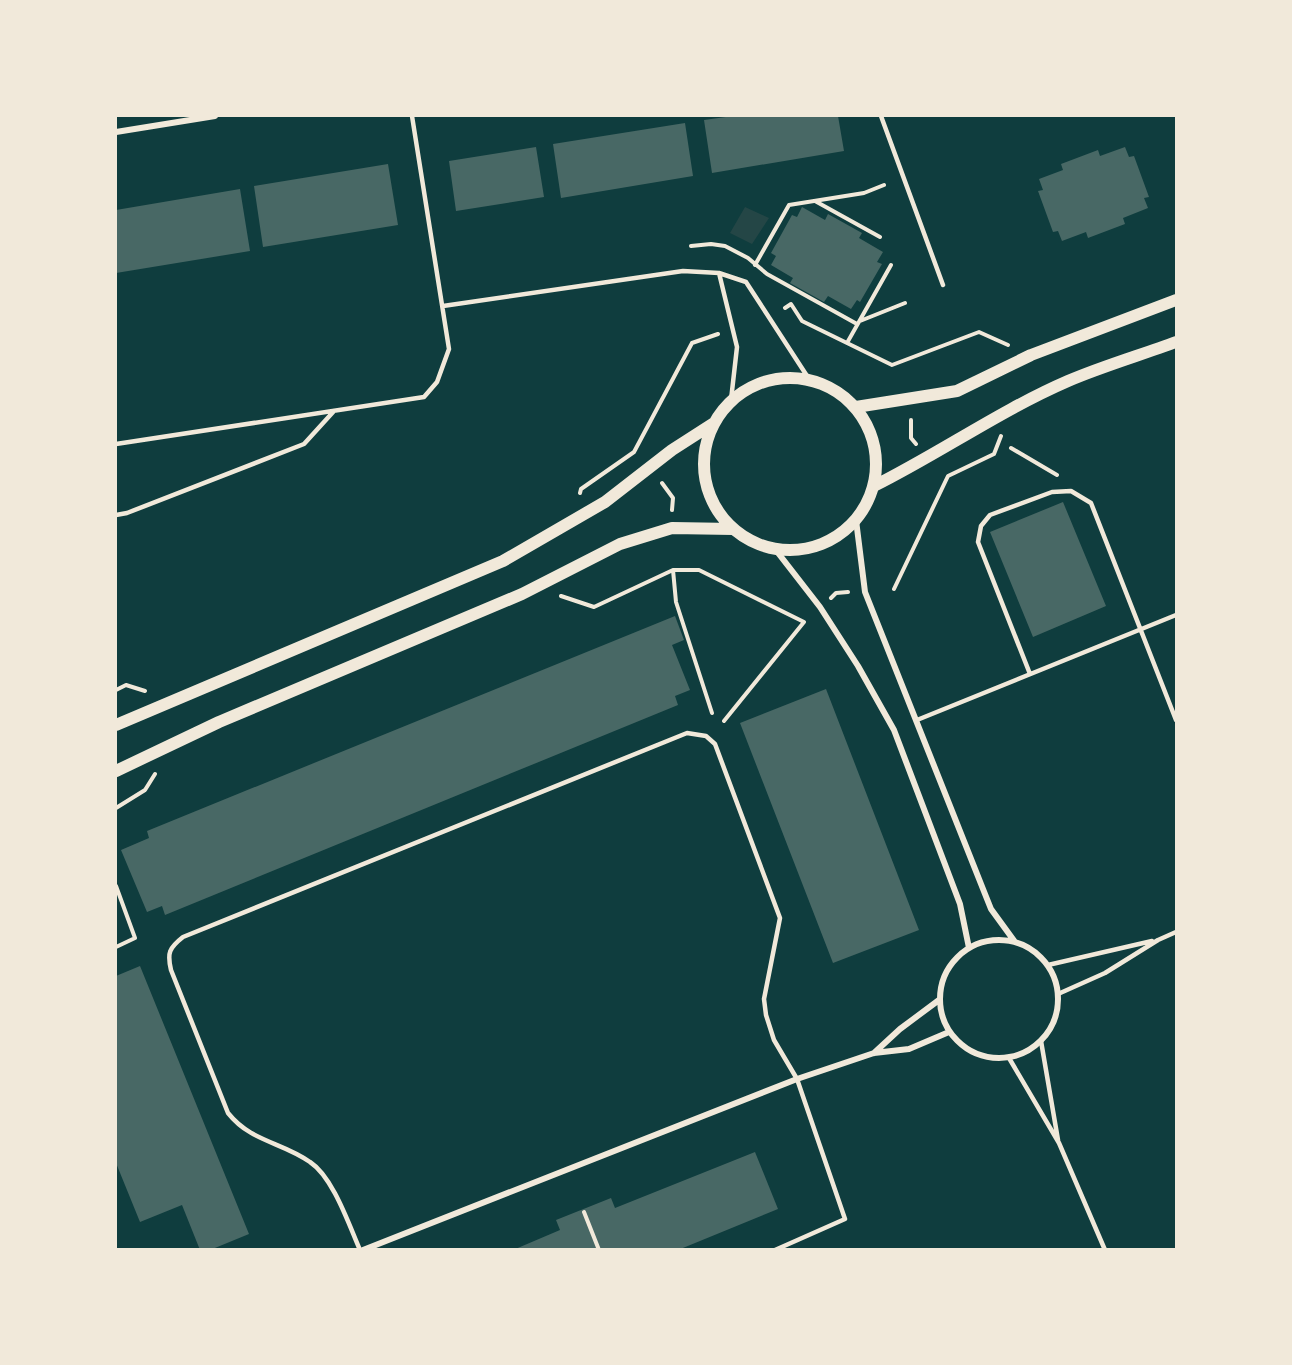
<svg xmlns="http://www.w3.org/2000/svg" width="1292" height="1365" font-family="'IBM Plex Sans',sans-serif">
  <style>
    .green { fill: #244646 }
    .building { fill: #486865 }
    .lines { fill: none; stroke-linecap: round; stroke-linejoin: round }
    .path { stroke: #f1e9da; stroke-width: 4 }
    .service { stroke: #f1e9da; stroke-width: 4.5 }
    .minor { stroke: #f1e9da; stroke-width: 6 }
    .secondary { stroke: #f1e9da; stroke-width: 12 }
  </style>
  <rect width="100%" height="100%" fill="#0f3d3e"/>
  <path class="green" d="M745,207L769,218L752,244L730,233Z"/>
  <path class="building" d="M733,116H838L844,151L712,173L704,120Z
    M685,123L693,176L561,198L553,144Z
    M536,147L544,197L456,211L449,161Z
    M1125,147L1129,157L1134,156L1149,197L1144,198L1148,208L1123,218L1125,224L1088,238L1086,232L1062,241L1058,231L1053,232L1038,191L1043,190L1039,179L1063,170L1061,164L1098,150L1100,156Z
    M388,164L398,225L263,247L254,186Z
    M240,189L250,251L116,273V210Z
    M802,207L825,220L828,214L862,233L859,238L883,252L877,262L882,264L860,302L857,300L851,309L828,296L824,302L790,283L793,278L771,265L776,256L771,253L792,215L797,217Z
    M1063,502L1106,606L1033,637L990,532Z
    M675,616L684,640L672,645L690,690L675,696L678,705L165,915L162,906L147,912L121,850L149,838L147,831Z
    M826,689L919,930L833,963L740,723Z
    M140,966L249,1234L210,1250H200L182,1205L140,1222L116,1163V976Z
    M755,1152L778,1209L678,1250H513L560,1230L556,1220L611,1198L615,1208Z"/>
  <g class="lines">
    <path class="path" d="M815,201L880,237
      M691,246L711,244L725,246L748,258L767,274L857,324
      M755,265L789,205L864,193L884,185
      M785,308L791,304L802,321L892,365L979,332L1008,345
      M860,321L905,303
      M847,343L891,265
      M911,420V438L916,444
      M1011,448L1057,475
      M662,483L673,498L672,510
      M580,493L581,489L634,452L692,343L718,334
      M673,570L676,602L712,713
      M894,589L948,476L994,454L1001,436
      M561,596L594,607L673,570H699L804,622L724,721
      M831,598L836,593L848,592
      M116,690L126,685L145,691
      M116,808L145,790L155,774
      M116,886L135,938L116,947
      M584,1212L599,1250"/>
    <path class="service" d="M881,116L943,285
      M719,273L737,347L731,400
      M443,306L683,271L719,273L746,282L809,379
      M116,444L424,397L437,382L449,349L412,116
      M116,515L127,513L304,444L334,411
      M1030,674L978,542L981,526L990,515L1052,492L1071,491L1091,503L1176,720
      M917,720L1176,615
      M1048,965L1152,941
      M1058,994L1105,973L1158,940L1176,932
      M1041,1041L1058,1140
      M1009,1058L1059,1143L1105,1250
      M360,1250C349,1225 333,1177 310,1162C282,1142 251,1142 228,1113L171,970C167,953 169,948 183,937L687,733L706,736L715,744L780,918L764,999L766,1015L774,1040L797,1079L845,1219L775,1250"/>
    <path class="minor" d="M116,132L215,116
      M856,520L865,592L985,894L991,909L1015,942
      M775,549L820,607L858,666L894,730L960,904L969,948
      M940 999a59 59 0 1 1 118 0a59 59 0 1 1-118 0Z
      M874,1053L900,1029L939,1000
      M363,1250L797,1079L874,1053L909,1049L949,1032"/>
    <path class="secondary" d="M704 464a86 86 0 1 1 172 0a86 86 0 1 1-172 0Z
      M856,407L957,391L1031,355L1176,300
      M874,486C940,453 1001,410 1068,381C1103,366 1141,355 1176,342
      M116,725L503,561L605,502L672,450L714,423
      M116,771L219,722L522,594L620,544L672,528L733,529"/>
  </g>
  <rect width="1292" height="1365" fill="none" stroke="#f1e9da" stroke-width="234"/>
</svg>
